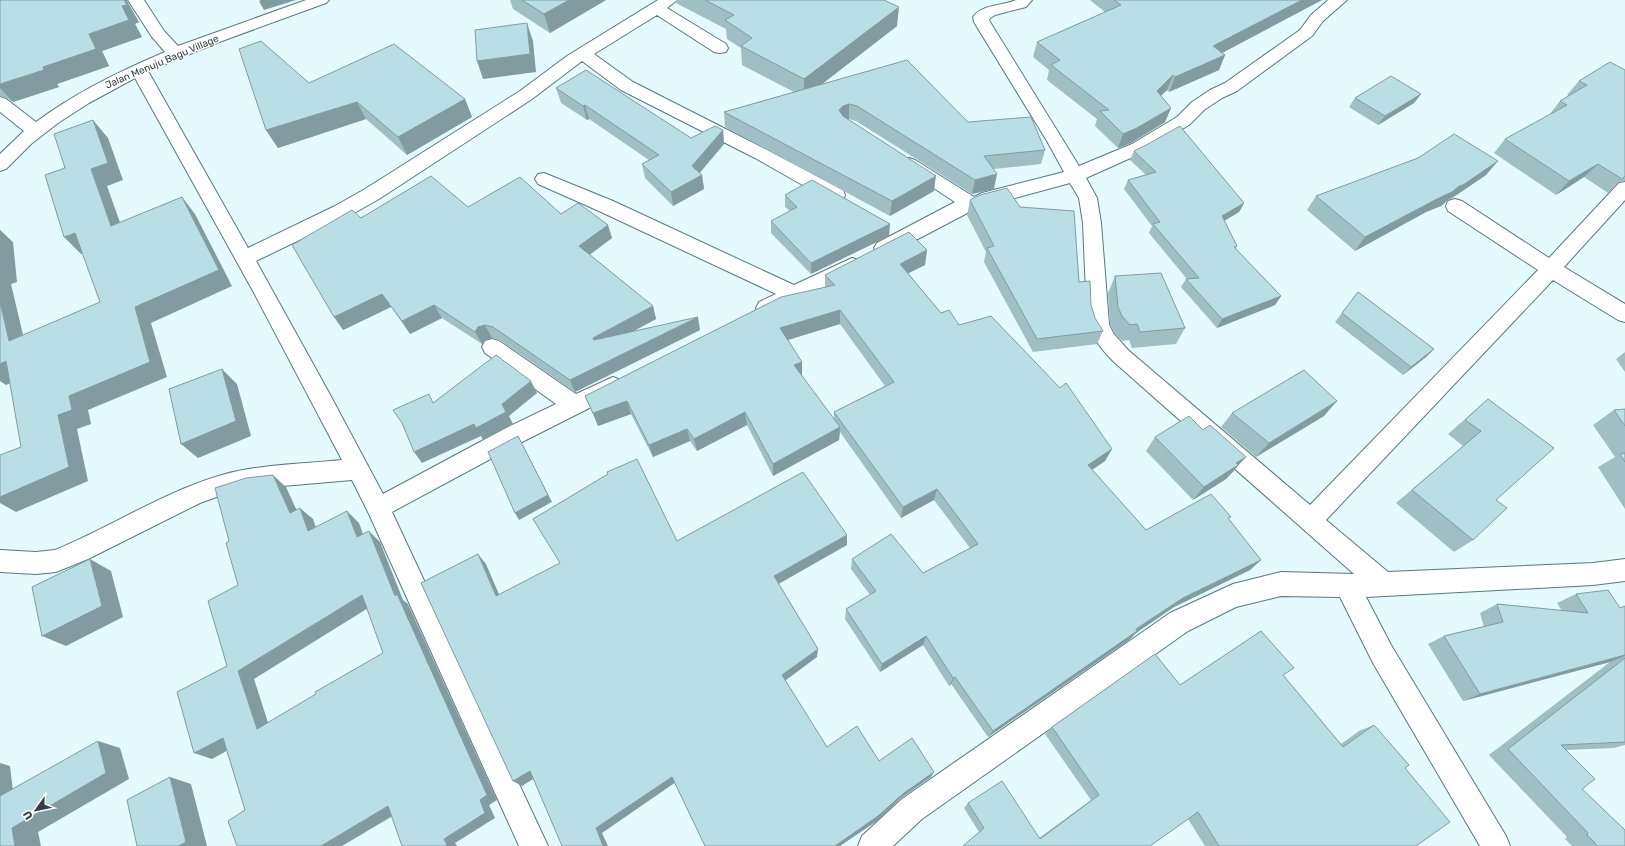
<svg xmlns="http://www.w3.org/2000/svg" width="1625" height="846" font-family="Rubik,sans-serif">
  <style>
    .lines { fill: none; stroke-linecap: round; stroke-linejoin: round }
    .minor-casing { stroke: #56787e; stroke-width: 2 }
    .minor { fill: #fff; fill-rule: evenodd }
    .wall { fill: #a0bfc5; fill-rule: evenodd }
    .shaded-wall { fill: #829ba0 }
    .building { fill: #badee5; stroke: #829ba0; fill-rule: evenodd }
    .labels { text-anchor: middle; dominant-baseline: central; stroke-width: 3; stroke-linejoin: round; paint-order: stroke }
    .far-street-label { font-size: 10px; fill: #303f41; stroke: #fff }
  </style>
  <rect width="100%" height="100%" fill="#e4fafe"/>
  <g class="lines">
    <defs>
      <path id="minor" d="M128,0H144L164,31L178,46L306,0H329L326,3L222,41L148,71L248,248L335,206L365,189L520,91L567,56L658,0H677L667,8L726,44L728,48L726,52L720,53L714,52L657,15L594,54L633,82L767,150L843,190L845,195L843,200L836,202L829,200L755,158L621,90L582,61L532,99L379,199L349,216L256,261L328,391L383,494L508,427L556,404L485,353L482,347L485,341L492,339L499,341L576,394L613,377L621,380L624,386L621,392L524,441L392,512L548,846H519L369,514L352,480L249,489L222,495L200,503L88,559L56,572L36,574L0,572V550L36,552L55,550C111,527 163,492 222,475C260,464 303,464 342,460L253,291L135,78L89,103L58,123L31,144L6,169L0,171V154L24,131L0,112V97L6,99L36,122C75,93 120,71 165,52L152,37Z
        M1016,0H1032L1026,7L995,15L989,19L990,22L1079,166L1132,144L1177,117L1192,102L1210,90L1225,83L1300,30L1311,15L1326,2L1328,0H1347L1323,21L1312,36L1237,91L1222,98L1204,110L1189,125L1144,152L1086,178L1097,198L1101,223L1109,324L1113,333L1128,350L1310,505L1538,270L1448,211L1446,206L1448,201L1455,199L1462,201L1549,258L1619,183L1625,182V200L1564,267L1625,304V322L1618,320L1553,280L1326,520L1388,572L1593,563L1625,559V581L1593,585L1366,597L1391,645L1506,836L1510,846H1480L1373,663L1340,597L1281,596L1236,607L1188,631L922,819L893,846H858L862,836L902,799L1170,613L1233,584L1281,572L1354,574L1114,362C1101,349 1091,336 1087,318L1083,223L1079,198L1070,183L982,207L978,205L977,208L891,253L884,255L877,253L874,248L877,243L955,202L903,168L900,164L903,160L909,158L915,160L974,197L982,193L1064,172L1047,141L974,22L973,17C982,4 1003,6 1016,0Z
        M544,173L613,201L794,285L852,258L859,260L862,265L859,270L766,316L759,314L756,308L759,302L776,294L599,211L538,184L535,179L538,174Z"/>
    </defs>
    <use href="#minor" class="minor-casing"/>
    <use href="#minor" class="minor"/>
  </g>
  <path class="wall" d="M0,0H127V1L139,22L135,24L142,37L102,51L109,66L57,84L59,87L13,102L6,98L0,96Z
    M510,0H606L550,33L513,9Z
    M676,0H884L897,26L822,84L968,122L1045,150L1041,164L994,169V189L972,194L856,121L849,119H847L934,191L890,216L725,127L724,112L794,92L742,65L741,48L727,39L726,29L676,3Z
    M1090,0H1322L1222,53L1225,55L1219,70L1169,92L1167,90L1161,96L1171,108L1165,122L1131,143L1118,148L1095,126L1097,119L1047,80L1049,70L1033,57L1037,42L1105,12Z
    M1625,70V181L1619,182L1608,193L1584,177L1556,195L1494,153L1505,139L1549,115L1560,101L1569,96L1567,95L1579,81Z
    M309,83L465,99L472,117L407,155L366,119L278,148L266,130Z
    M556,88L691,138L723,130L724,144L700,173L702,175L704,189L673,206L645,178L642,164L649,160L589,119L587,120L561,103Z
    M1421,94L1414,103L1378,125L1349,107L1355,98Z
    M1134,151L1244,203L1239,212L1224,221L1237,246L1236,249L1281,296L1275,305L1217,328L1181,287L1186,279H1187L1149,233L1152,226L1124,189L1128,180L1146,175L1130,160Z
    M1486,175L1452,198L1448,200L1441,206L1426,212L1355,251L1307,210L1316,196Z
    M785,195L889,236L811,274L771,233V221L790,211L785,207Z
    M970,200L1020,207L1079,282L1091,305L1095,318L1103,331L1097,344L1033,352L984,262L986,252L967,215Z
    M468,207L561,214L612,238L590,255L653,306L656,319L633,331L700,330L575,392L500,340L492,338L485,340L482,344L442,318L410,334L391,307L343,330L361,218Z
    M927,250L925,265L908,273L941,313L959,325L1112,449L1105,461L1092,470L1146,530L1228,519L1261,560L1250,570L1174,607L1136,633L1129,640L988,737L951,684L949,686L923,645L880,672L845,619L846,609L870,595L851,569L852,559L923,573L970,548L934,500L901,518L840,432L839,440L773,476L747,425L697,451L690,441L653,457L631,414L598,426L585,396L825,287V275ZM840,324L885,386L834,412V420L802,376V375L788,340Z
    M1115,276L1185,328L1176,344L1132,348L1129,340L1122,341L1114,332L1110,324L1108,293Z
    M1358,292L1434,349L1426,357L1403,375L1335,322Z
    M1625,352V372L1616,359Z
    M1488,399L1496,500L1473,540L1454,552L1396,503L1463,446L1448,434Z
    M1625,409V509L1598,467L1615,457L1593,425L1614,410Z
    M1232,413L1324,416L1256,457L1221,427Z
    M1155,437L1235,471L1233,472L1226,479L1193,500L1146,451Z
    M1576,594L1620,608L1625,606V745L1614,748L1566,750L1582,789L1625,846H1572L1565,839L1567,837L1489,755L1610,662L1463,701L1428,644L1444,636L1484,627L1480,613L1497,604L1562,611L1557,603Z
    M1283,675L1341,744L1359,731L1374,725L1405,768L1416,846H1205L1188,819L1150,846H963L979,832L964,808L968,803L1039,838L1091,800L1045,734L1052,727L1180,685Z"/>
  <path class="shaded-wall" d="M124,0H127V1L139,22L135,24L142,37L102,51L109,66L57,84L59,87L13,102L0,88V84L43,67L89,34L122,6Z
    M261,0H296L264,10L259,1Z
    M569,0H606L550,33L544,14Z
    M1302,0H1322L1207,61L1213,46Z
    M899,7L897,26L804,98V79Z
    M527,23L533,41L536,72L483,79L477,61Z
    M1225,55L1219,70L1169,92L1175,77Z
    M1173,75L1167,90L1151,105L1157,91Z
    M1421,94L1414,103L1378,125L1385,116Z
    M465,99L472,117L407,155L398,137Z
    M357,102L366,119L278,148L266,130Z
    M849,104V119L843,121L839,110L843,106Z
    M585,105L589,119L587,120L583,106Z
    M1171,108L1165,122L1131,143L1118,148L1123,134Z
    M93,120L108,138L123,180L107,186L127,242L111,226L91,169Z
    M723,130L724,144L694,179L702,175L704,189L673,206L671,192L692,166Z
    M1498,161L1486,175L1452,198L1448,200L1441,206L1426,212L1355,251L1365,237L1459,186Z
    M1598,164L1584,177L1556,195L1569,181Z
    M997,174L994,189L972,194L975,180Z
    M936,176L934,191L890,216L892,201Z
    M182,197L195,214L232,286L151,323L167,377L88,410L91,424L77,429L88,481L16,512L0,503V497L58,415L69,396L135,307Z
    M1244,203L1239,212L1217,225L1222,216Z
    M890,224L889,236L811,274V263Z
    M608,225L612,238L583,259L579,246Z
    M0,230L13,242L17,282L11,284L28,356L9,341L0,302Z
    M75,233L91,250L81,254L64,237Z
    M927,250L925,265L899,278L900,264Z
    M382,294L391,307L343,330L334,317Z
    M1281,296L1275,305L1217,328L1222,319Z
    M434,305L442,318L410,334L402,321Z
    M653,306L656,319L597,351L593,338Z
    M840,310V324L781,342L780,328Z
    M698,317L700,330L575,392L570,380Z
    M485,325L492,338L485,340L482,344L475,332L478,327Z
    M1434,349L1426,357L1403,375L1411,367Z
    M6,361L26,376L6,385L0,381V364Z
    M802,362V375L795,379L794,365Z
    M222,369L237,384L251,436L198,458L181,444Z
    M531,381L537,393L509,416L513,424L483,440L481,436L422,463L414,452L502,404Z
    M627,401L631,414L598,426L593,413Z
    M1337,401L1324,416L1256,457L1269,443Z
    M745,412L747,425L697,451L694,439Z
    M840,427L839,440L773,476V464Z
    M687,429L690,441L653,457L649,445Z
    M518,436L552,502L519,520L515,513Z
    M1112,449L1105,461L1081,477L1088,465Z
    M1246,457L1226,479L1193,500L1204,487L1236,463Z
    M273,475L286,487L303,524L290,513Z
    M937,489L934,500L901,518L903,507Z
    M300,508L313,519L321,542L308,531Z
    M347,511L359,523L368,548L357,537Z
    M369,531L380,542L403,600L408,604L497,800L489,805L495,818L455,843L457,846H446L395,596Z
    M847,535V545L775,586L774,576Z
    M478,554L486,564L504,606L496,596Z
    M90,559L111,571L123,617L66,646L42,636Z
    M1261,560L1250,570L1174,607L1136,633L1129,640L988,737L993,731L1136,629L1183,598Z
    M362,595L373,605L254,679L272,735L257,729L238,671Z
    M926,636L923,645L880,672L882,664Z
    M818,649L817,657L782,683V675Z
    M1625,655V656L1610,662L1463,701L1480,694Z
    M955,677L951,684L949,686L953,678Z
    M223,738L239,744L212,759L194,753Z
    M98,741L120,748L129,779L38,832L41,846H15L12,828Z
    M0,763L10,766L15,808L0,805Z
    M530,771L538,776L522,786L513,781Z
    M934,772L931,777L901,798L877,821L840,846H835L904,793Z
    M170,777L191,784L207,846H178Z
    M672,777L676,782L602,833L608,846H603L596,828Z
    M388,806L401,811L342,846H321Z"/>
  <path class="building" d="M0,0H124L127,5L122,6L129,20L89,34L96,49L43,67L44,70L0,84Z
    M522,0H569L544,14Z
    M705,0H884L899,7L804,79L741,46L752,38L725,20L734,15Z
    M1114,0H1302L1213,46L1225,55L1175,77L1173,75L1157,91L1171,108L1137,128L1123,134L1100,111L1109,110L1051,65L1060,60L1037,42L1121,5Z
    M527,23L530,54L477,61L475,30Z
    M261,41L309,83L394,44L465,99L398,137L357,102L266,130L239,49Z
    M907,60L968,122L1031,117L1045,150L984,156L997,174L975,180L857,106L849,104L843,106L839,110L843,116L936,176L892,201L724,112Z
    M1610,62L1625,70V176L1622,179L1598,164L1569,181L1505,139L1567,105L1560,101L1587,85L1579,81Z
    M586,70L691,138L715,126L723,130L692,166L702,175L671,192L642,164L659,155L585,105L583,106L556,88Z
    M1391,76L1421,94L1385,116L1355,98Z
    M93,120L108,163L91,169L111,226L182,197L219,270L135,307L150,362L69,396L72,410L58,415L69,467L0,497V455L21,447L6,361L0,364V302L9,341L100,302L75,233L64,237L45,175L65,168L54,134Z
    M1180,126L1244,203L1222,216L1237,246L1234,247L1281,296L1222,319L1186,279L1199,278L1153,224L1160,222L1128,180L1156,172L1134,151L1148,144Z
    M1454,134L1498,161L1463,185L1459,186L1452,192L1437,199L1365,237L1316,196L1418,158Z
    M431,176L468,207L520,177L561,214L578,203L608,225L579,246L653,306L593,338L594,340L698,317L570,380L493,327L485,325L478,327L475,332L434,305L402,321L382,294L334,317L292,245L352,210L361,218Z
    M812,180L890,224L811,263L771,221L797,207L785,195Z
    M1007,188L1020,207L1074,211L1079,282L1090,281L1091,305L1095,318L1103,331L1037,339L987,248L994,246L970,200L980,195Z
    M909,232L927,250L900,264L941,313L949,310L959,325L991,316L1060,388L1066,383L1112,449L1088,465L1146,530L1211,494L1231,517L1228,518L1261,560L1183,598L1136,629L1137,631L993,731L955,677L953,678L926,636L882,664L846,609L876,591L852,559L891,534L923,573L978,544L937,489L903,507L834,412L894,382L840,310L780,328L802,362L794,365L840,427L773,464L745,412L694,439L687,429L649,445L627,401L593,413L585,396L781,297L835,285L825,275Z
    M1161,273L1185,328L1140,332L1137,324L1130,325L1122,316L1118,307L1115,276Z
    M1358,292L1434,349L1411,367L1342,313Z
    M496,355L531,381L502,404L506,412L476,428L474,424L414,452L402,423L393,410L429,394L433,403Z
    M222,369L236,421L181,444L169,389Z
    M1304,370L1337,401L1269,443L1232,413Z
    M1488,399L1554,448L1496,500L1507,508L1473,540L1412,490L1481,431L1465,420Z
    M1625,409V426L1614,410Z
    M1189,416L1203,430L1210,425L1246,457L1236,463L1238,465L1204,487L1155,437Z
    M518,436L548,495L515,513L488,452Z
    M1625,453V462L1620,454Z
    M637,459L677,541L803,472L847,535L774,576L818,649L782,675L827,747L857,726L879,761L912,738L934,772L904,793L878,816L835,846H705L672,777L596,828L603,846H562L530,771L513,781L421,583L478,554L496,596L560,563L533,519L608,474L607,472Z
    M273,475L290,513L300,508L308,531L347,511L357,537L369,531L395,596L397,594L487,795L480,800L485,813L444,839L447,845L446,846H402L388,806L321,846H237L228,821L245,810L223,738L194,753L177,692L227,666L208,601L238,585L226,543L229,541L215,488L246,478ZM362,595L383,653L315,692L316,694L257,729L238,671Z
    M90,559L102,606L42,636L32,587Z
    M1608,590L1620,608L1625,606V655L1480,694L1444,636L1503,622L1497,604L1588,613L1576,594Z
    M1261,631L1294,668L1283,675L1343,747L1374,725L1409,765L1405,768L1450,822L1416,846H1219L1198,812L1150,846H963L984,828L968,803L1002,781L1040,839L1099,795L1052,727L1155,654L1180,685Z
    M1625,658V742L1561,745L1595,779L1582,789L1625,830V846H1598L1587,835L1588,833L1508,749Z
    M98,741L106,773L12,828L15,846H0V796Z
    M170,777L186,842L178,846H137L127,800Z"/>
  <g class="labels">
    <g class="far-street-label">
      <text transform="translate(162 62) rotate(-23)">Jalan Menuju Bagu Village</text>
    </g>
  </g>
  <g transform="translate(36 810) rotate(237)" stroke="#ffffff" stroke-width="3" paint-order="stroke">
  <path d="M0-3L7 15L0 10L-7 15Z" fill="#303f41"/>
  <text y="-6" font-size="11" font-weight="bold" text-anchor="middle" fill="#303f41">U</text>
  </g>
</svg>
